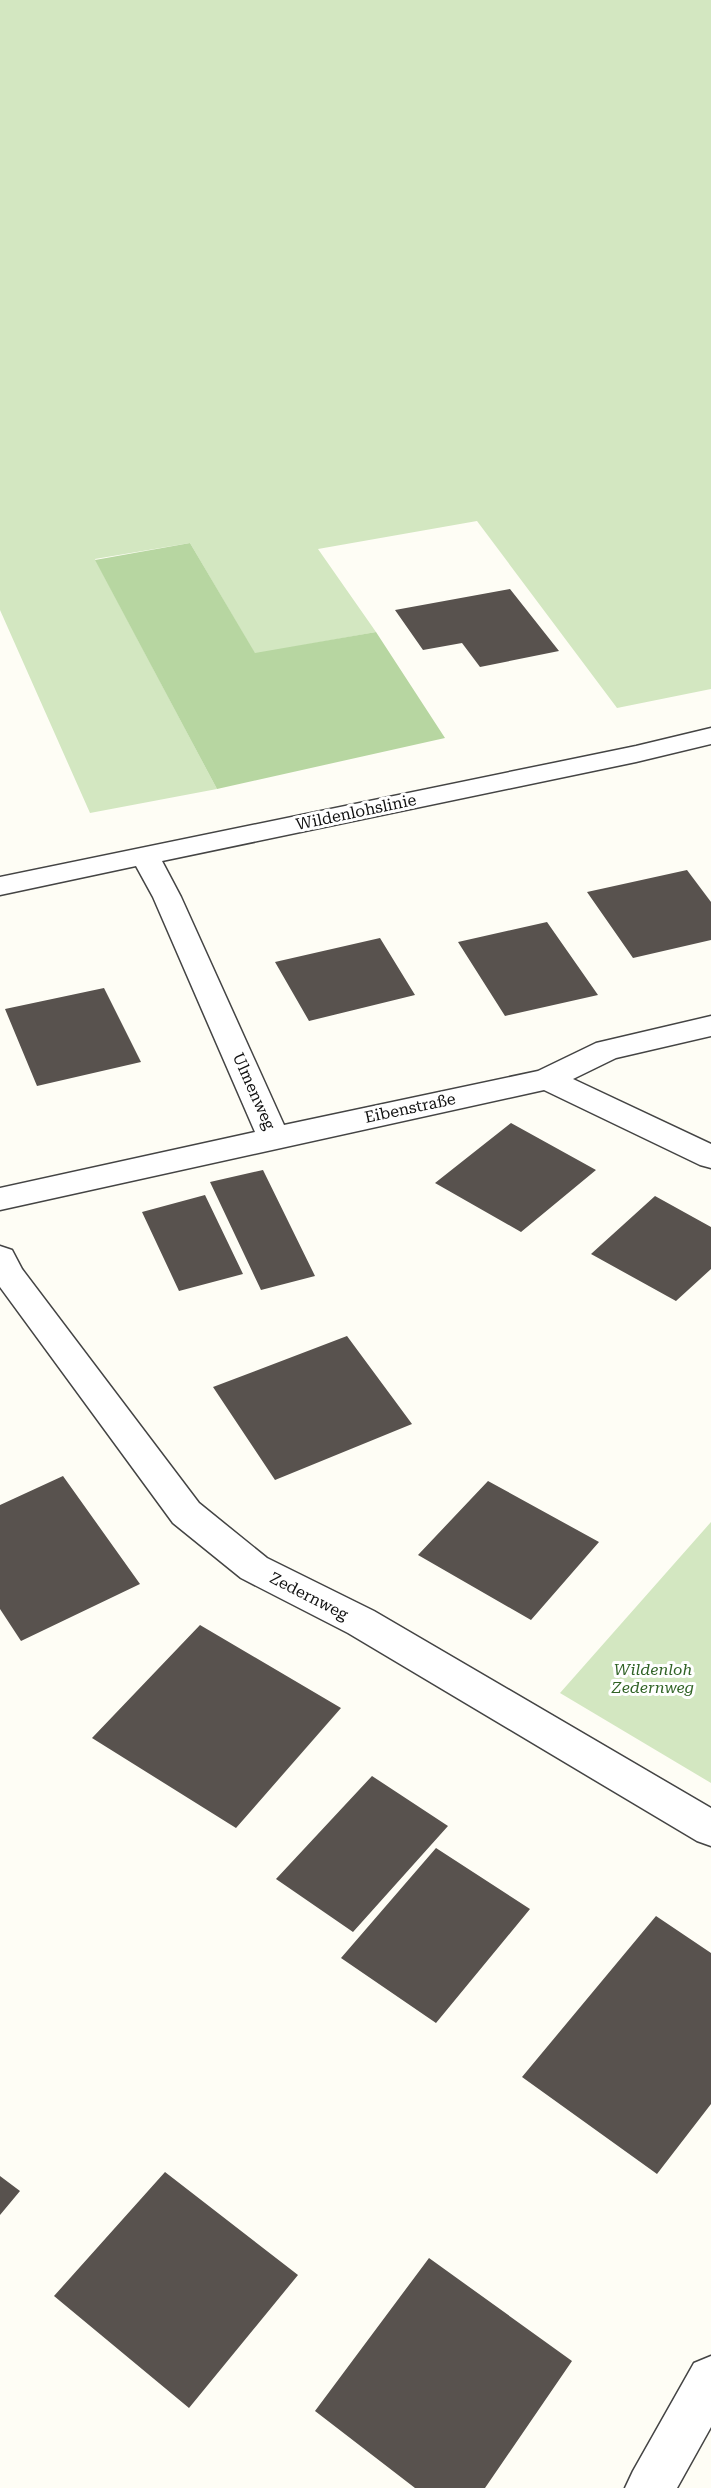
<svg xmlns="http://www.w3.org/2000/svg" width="711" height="2488" font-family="'Roboto Serif',serif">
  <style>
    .green { fill: #d3e7c1 }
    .forest { fill: #b7d6a1 }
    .building { fill: #58524e }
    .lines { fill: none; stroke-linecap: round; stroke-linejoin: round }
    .street-casing { stroke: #444; stroke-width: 3 }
    .street { fill: #fff; fill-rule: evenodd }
    .labels { text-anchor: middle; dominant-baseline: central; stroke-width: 6; stroke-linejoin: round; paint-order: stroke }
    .street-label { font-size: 16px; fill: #111; stroke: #fff }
    .park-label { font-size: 16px; font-style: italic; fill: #316326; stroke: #fff }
  </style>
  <rect width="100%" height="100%" fill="#fefdf5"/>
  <path class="green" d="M0,0H711V689L617,708L477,521L318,549L376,632L255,654L190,543L95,559L217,789L90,813L0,610Z
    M711,1522V1783L560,1693Z"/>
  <path class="forest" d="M190,543L255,653L376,632L445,738L217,789L95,560Z"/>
  <path class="building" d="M510,589L559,651L480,667L462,643L423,650L395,610Z
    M687,870L711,902V940L633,958L587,892Z
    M547,922L598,995L505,1016L458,942Z
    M380,938L415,995L309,1021L275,962Z
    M104,988L141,1062L37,1086L5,1009Z
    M511,1123L596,1170L521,1232L435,1183Z
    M263,1170L315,1276L261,1290L210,1182Z
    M205,1195L243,1274L179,1291L142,1212Z
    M655,1196L711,1227V1269L676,1301L591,1254Z
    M347,1336L412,1424L275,1480L213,1387Z
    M63,1476L140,1584L21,1641L0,1609V1505Z
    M488,1481L599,1542L531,1620L418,1555Z
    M200,1625L341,1708L236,1828L92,1738Z
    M372,1776L448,1826L353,1932L276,1879Z
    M436,1848L530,1909L436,2023L341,1958Z
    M656,1916L711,1953V2104L657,2174L522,2077Z
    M165,2172L298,2275L189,2408L54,2296Z
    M0,2176L20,2191L0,2215Z
    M429,2258L572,2361L485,2488H415L315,2411Z"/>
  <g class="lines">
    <defs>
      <path id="street" d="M711,728V744L636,762L162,861L181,897L284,1125L538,1071L596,1043L711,1016V1036L616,1058L573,1079L711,1144V1168L700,1165L544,1090L0,1210V1188L255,1132L153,897L136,866L0,895V877L636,746Z
        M0,1246L12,1250L22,1269L199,1503L267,1558L374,1611L711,1808V1846L697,1841L348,1633L241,1578L173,1523L0,1287Z
        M711,2356V2427L677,2488H625L633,2471L694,2363Z"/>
    </defs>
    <use href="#street" class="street-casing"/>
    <use href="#street" class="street"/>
  </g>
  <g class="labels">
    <g class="street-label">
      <text transform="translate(356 812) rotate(-12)">Wildenlohslinie</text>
      <text transform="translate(254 1091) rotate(66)">Ulmenweg</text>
      <text transform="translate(410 1108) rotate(-12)">Eibenstraße</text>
      <text transform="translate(309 1596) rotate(27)">Zedernweg</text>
    </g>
    <g class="park-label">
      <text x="653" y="1669">Wildenloh<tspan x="653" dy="18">Zedernweg</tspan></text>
    </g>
  </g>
</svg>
